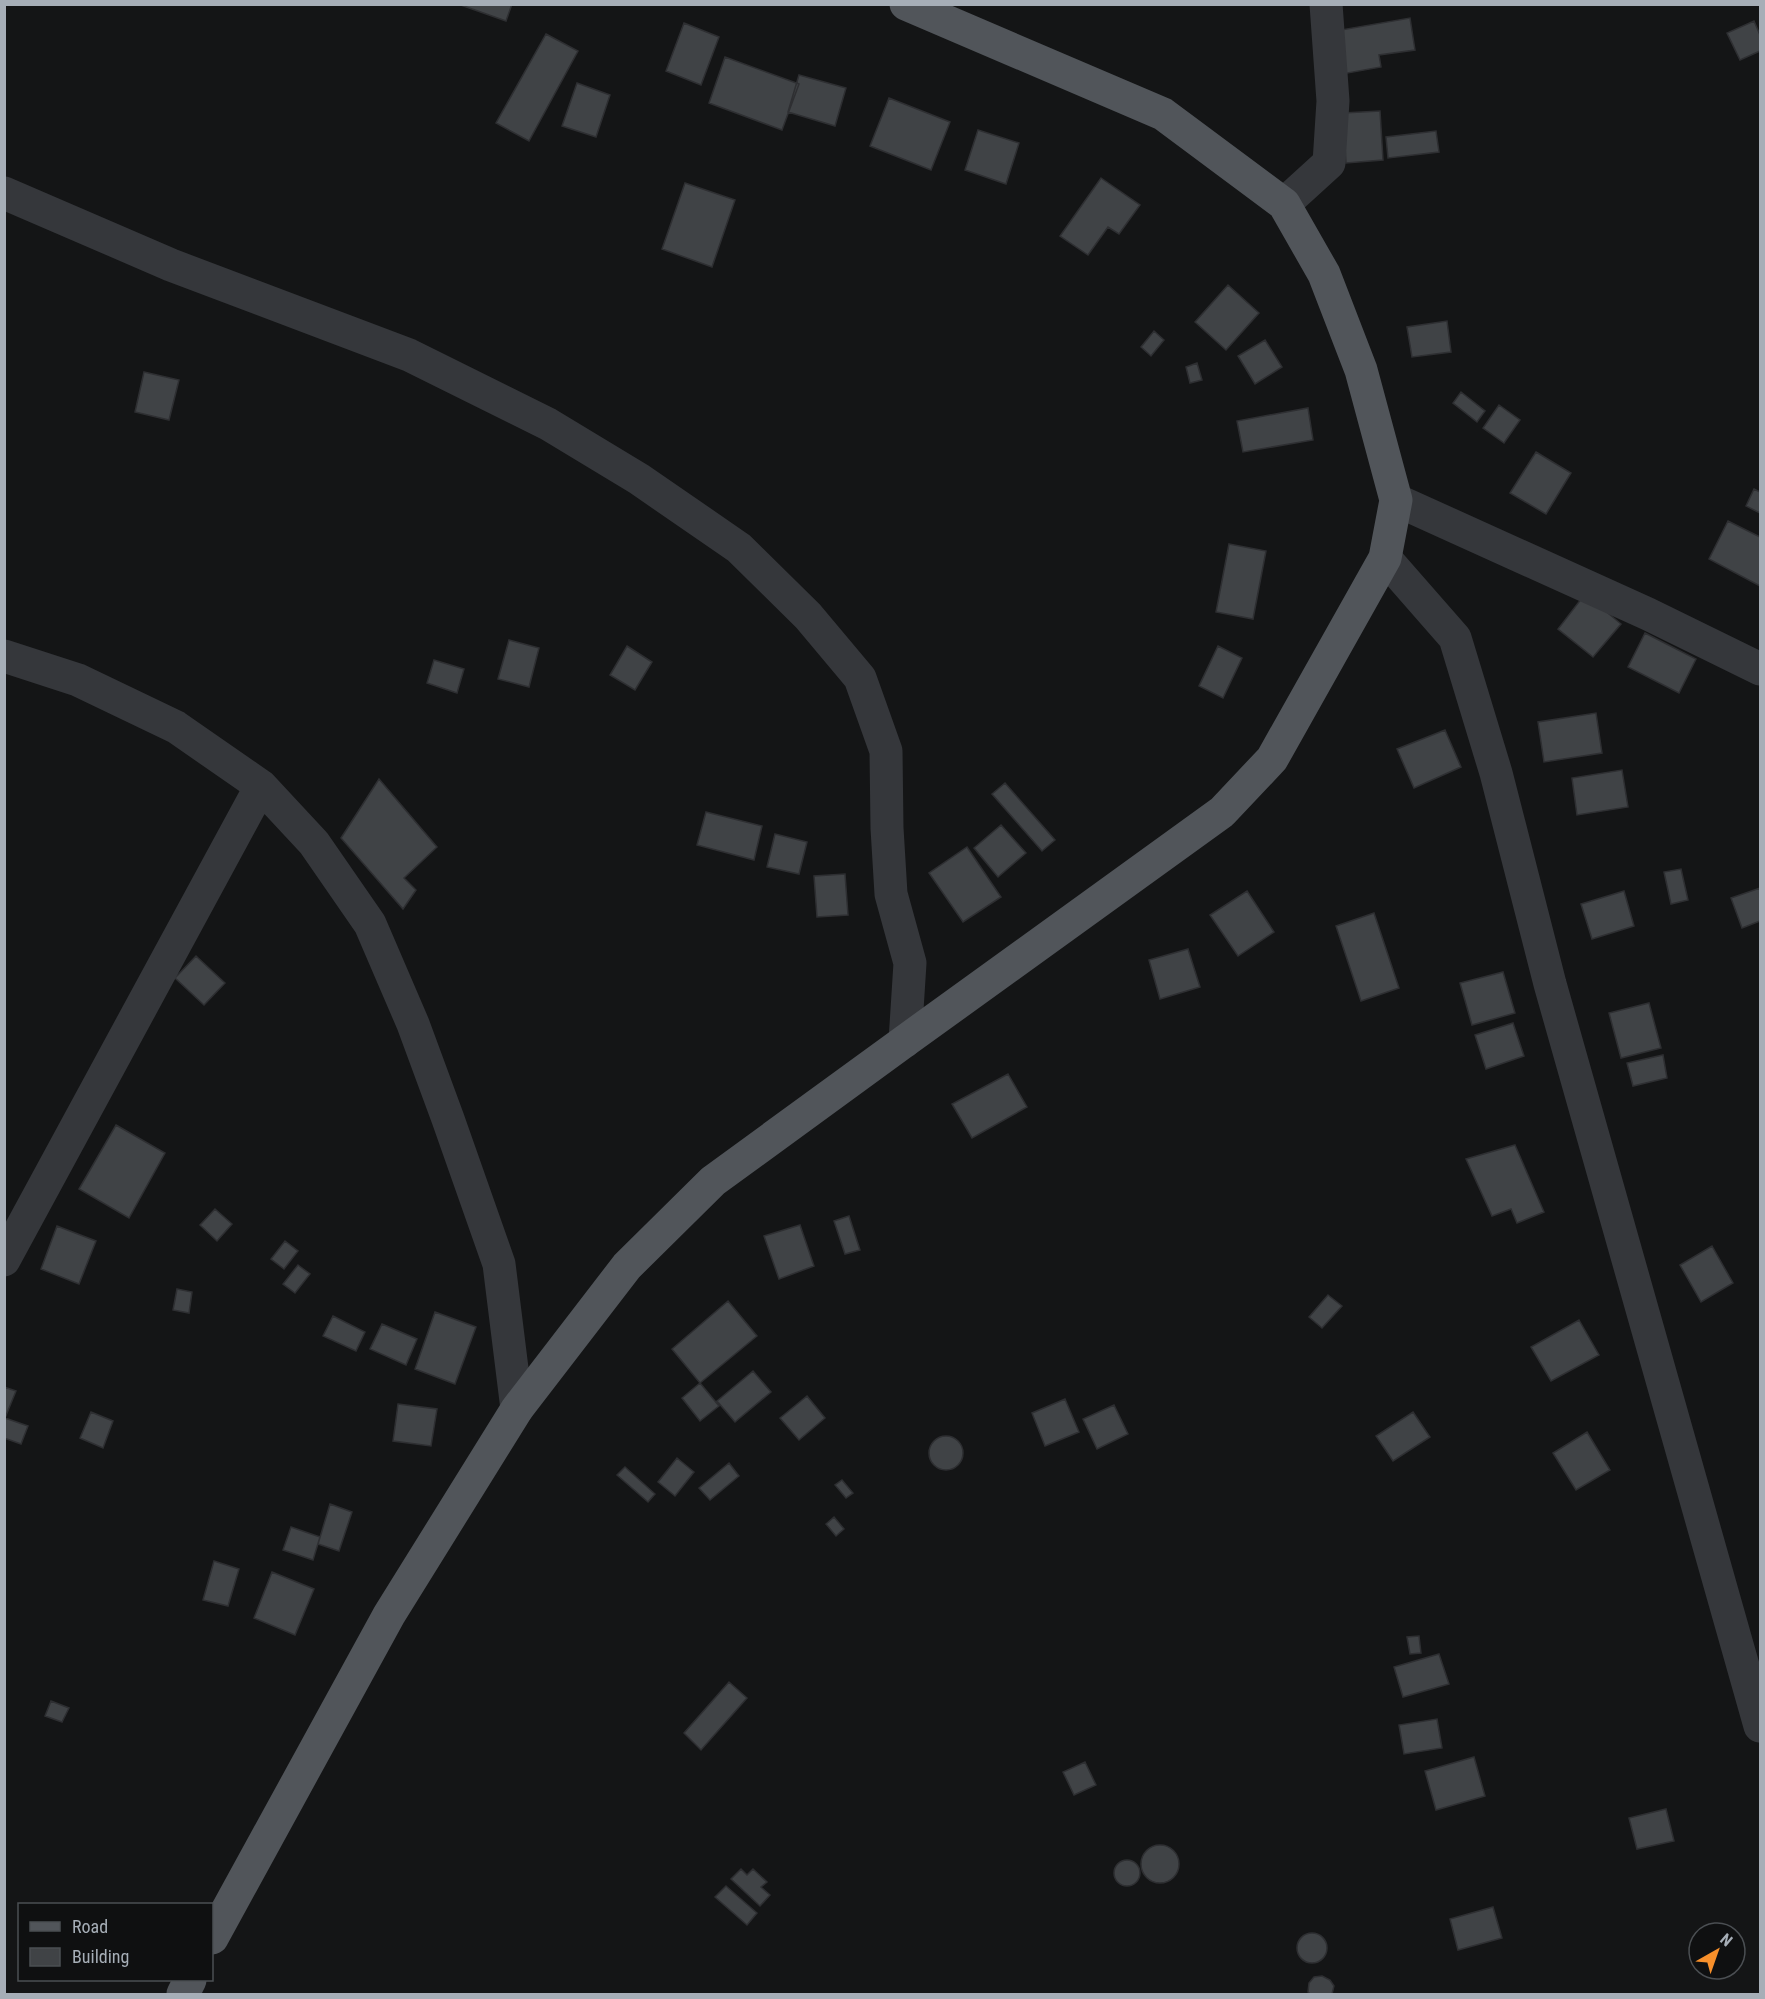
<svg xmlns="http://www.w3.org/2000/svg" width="1765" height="1999" font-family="'Roboto Condensed',sans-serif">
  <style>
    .building { fill: #404346; stroke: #2e2f32; stroke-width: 1.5 }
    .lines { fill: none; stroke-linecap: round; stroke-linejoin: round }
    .minor { stroke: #35373b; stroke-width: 33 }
    .primary { stroke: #51555a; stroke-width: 33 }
  </style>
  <rect width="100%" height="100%" fill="#141516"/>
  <path class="building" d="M458,4H512L506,21Z
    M1410,18L1415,50L1379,55L1381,67L1342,74L1335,31Z
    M1754,21L1760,35V51L1740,60L1727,33Z
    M684,23L719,37L701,85L666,71Z
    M546,34L578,51L529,141L496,123Z
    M725,57L799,84L782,130L709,103Z
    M799,75L846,88L835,126L788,112Z
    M577,83L610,95L596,137L562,126Z
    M889,98L950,122L931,170L870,146Z
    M1380,111L1383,160L1346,163L1343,113Z
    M978,130L1019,143L1006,184L965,170Z
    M1436,131L1439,152L1388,158L1386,137Z
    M1101,178L1140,205L1119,234L1108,227L1088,255L1060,236Z
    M685,183L735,200L712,267L662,249Z
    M1228,285L1259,313L1226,350L1195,322Z
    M1447,321L1451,352L1412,357L1407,327Z
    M1154,331L1164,340L1151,356L1141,347Z
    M1265,340L1282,367L1255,384L1238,356Z
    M1197,363L1202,380L1190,383L1186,367Z
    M144,372L179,380L169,420L135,412Z
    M1461,392L1485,411L1477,422L1453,403Z
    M1499,405L1520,420L1504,443L1483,428Z
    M1308,408L1313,440L1243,452L1237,421Z
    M1536,452L1571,473L1546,514L1510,493Z
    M1754,489L1760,492V513L1746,506Z
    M1728,521L1760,537V586L1709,559Z
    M1229,544L1266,551L1253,619L1216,612Z
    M1585,594L1621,624L1593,657L1558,629Z
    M1645,633L1696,659L1679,693L1628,667Z
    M509,640L539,648L529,687L498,679Z
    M627,646L652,662L635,690L610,675Z
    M1218,646L1242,658L1223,698L1199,686Z
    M434,660L464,669L457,693L427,683Z
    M1596,713L1602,753L1544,762L1538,722Z
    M1445,730L1461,767L1414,788L1397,749Z
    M1622,770L1628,807L1577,815L1572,778Z
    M379,779L437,847L404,878L416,890L403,909L341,838Z
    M1005,783L1055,840L1042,851L992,794Z
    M706,812L762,826L754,860L697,845Z
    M1001,825L1026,853L998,877L974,848Z
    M775,834L807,842L799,874L767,867Z
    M967,847L1001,897L963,922L929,873Z
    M1681,869L1688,900L1671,904L1664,872Z
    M845,874L848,915L817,917L814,876Z
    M1760,888V921L1742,928L1731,898Z
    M1247,891L1274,932L1238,956L1210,915Z
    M1624,891L1634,926L1592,939L1581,904Z
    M1374,913L1399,988L1361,1001L1336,926Z
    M1188,949L1200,987L1160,999L1149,960Z
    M196,956L225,983L204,1005L175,978Z
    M1503,972L1515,1013L1472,1025L1460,983Z
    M1649,1003L1661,1048L1621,1058L1609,1013Z
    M1513,1023L1524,1056L1486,1069L1475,1035Z
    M1663,1055L1667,1078L1633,1086L1627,1063Z
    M1008,1074L1027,1107L972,1138L952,1104Z
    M116,1125L165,1153L129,1218L79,1189Z
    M1515,1145L1544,1212L1517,1223L1511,1209L1492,1216L1466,1159Z
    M215,1209L232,1224L217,1241L200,1225Z
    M849,1216L860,1250L845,1254L834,1221Z
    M800,1225L814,1266L779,1279L764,1236Z
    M57,1226L96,1241L79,1284L41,1269Z
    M285,1241L298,1251L284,1269L271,1259Z
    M1712,1246L1733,1283L1701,1302L1680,1265Z
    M298,1265L310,1274L295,1293L283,1284Z
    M177,1289L192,1292L189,1313L173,1310Z
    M1328,1295L1342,1306L1322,1328L1309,1317Z
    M728,1301L757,1336L700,1383L672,1349Z
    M435,1312L476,1327L455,1384L415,1369Z
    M333,1316L365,1332L356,1351L323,1336Z
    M1579,1320L1599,1355L1551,1381L1531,1347Z
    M382,1324L417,1339L406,1365L370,1349Z
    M753,1371L771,1392L735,1422L717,1401Z
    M700,1383L719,1406L700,1421L682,1398Z
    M4,1387L16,1391L5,1418L28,1426L21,1444L4,1438Z
    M807,1396L825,1418L799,1440L780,1418Z
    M1065,1399L1079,1432L1045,1446L1032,1413Z
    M398,1404L437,1409L431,1446L393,1441Z
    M1114,1405L1128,1434L1097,1449L1083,1419Z
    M91,1412L113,1421L103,1448L80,1438Z
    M1413,1412L1430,1437L1393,1461L1376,1436Z
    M1587,1432L1610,1470L1576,1490L1553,1453Z
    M929 1453a17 17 0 1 1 34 0a17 17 0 1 1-34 0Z
    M677,1458L694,1472L675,1496L658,1482Z
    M729,1463L739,1476L710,1500L699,1488Z
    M625,1467L655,1494L648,1502L617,1475Z
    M842,1480L853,1493L846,1498L835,1485Z
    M330,1504L352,1512L339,1551L318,1544Z
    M834,1517L844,1529L836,1536L826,1524Z
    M291,1527L320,1537L313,1560L283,1550Z
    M214,1561L239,1569L228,1606L203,1600Z
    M272,1572L314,1589L295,1635L254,1618Z
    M1419,1636L1421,1653L1410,1654L1407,1637Z
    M1439,1654L1449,1684L1403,1697L1394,1667Z
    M729,1682L747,1698L701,1750L684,1733Z
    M51,1701L69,1708L62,1722L45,1716Z
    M1437,1719L1442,1748L1404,1754L1399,1725Z
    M1474,1757L1485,1796L1436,1810L1425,1771Z
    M1085,1762L1096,1785L1074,1795L1063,1772Z
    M1666,1809L1674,1841L1637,1849L1629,1818Z
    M1141 1864a19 19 0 1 1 38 0a19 19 0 1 1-38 0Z
    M1114 1873a13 13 0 1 1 26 0a13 13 0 1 1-26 0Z
    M741,1869L747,1875L753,1869L767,1882L761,1887L770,1895L760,1906L731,1879Z
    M726,1886L757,1913L747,1925L715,1897Z
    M1493,1907L1502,1938L1458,1950L1450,1919Z
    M1297 1948a15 15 0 1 1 30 0a15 15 0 1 1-30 0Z
    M1322,1976L1330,1980L1334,1986L1332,1994H1310L1308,1992L1309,1983L1314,1977Z"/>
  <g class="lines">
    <path class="minor" d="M4,193L171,265L409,355L548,424L639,479L739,548L808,616L860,678L886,751L887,828L891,894L910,963L905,1041
      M1284,204L1329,163L1333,101L1326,4
      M1396,500L1648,614L1760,669
      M1385,558L1455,638L1496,773L1550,984L1760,1726
      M4,656L78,680L176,727L261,786L314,843L370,924L413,1024L448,1119L499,1264L517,1409
      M4,1260L261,786"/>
    <path class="primary" d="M212,1938L389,1615L517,1409L627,1266L713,1181L905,1041L1222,812L1272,759L1385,558L1396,500L1361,370L1324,274L1284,204L1163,114L906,4
      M183,1994L190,1980"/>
  </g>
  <rect width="1765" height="1999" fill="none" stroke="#a6aeb7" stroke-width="12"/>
  <rect x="18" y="1903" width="195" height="78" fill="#0f1011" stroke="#4b4f53" stroke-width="1.5"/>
  <rect x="30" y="1922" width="30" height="9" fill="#51555a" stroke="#4b4f53" stroke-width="1.5"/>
  <text x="72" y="1933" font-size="18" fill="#a6aeb7">Road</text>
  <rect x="30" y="1948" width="30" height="18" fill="#404346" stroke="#4b4f53" stroke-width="1.5"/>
  <text x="72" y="1963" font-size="18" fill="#a6aeb7">Building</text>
  <g transform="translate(1717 1951) rotate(40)"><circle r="28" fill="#0f1011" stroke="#4b4f53" stroke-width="1.5"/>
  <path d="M0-4.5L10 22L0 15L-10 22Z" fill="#f8902b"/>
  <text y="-9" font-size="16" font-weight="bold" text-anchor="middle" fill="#a6aeb7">N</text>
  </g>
</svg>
